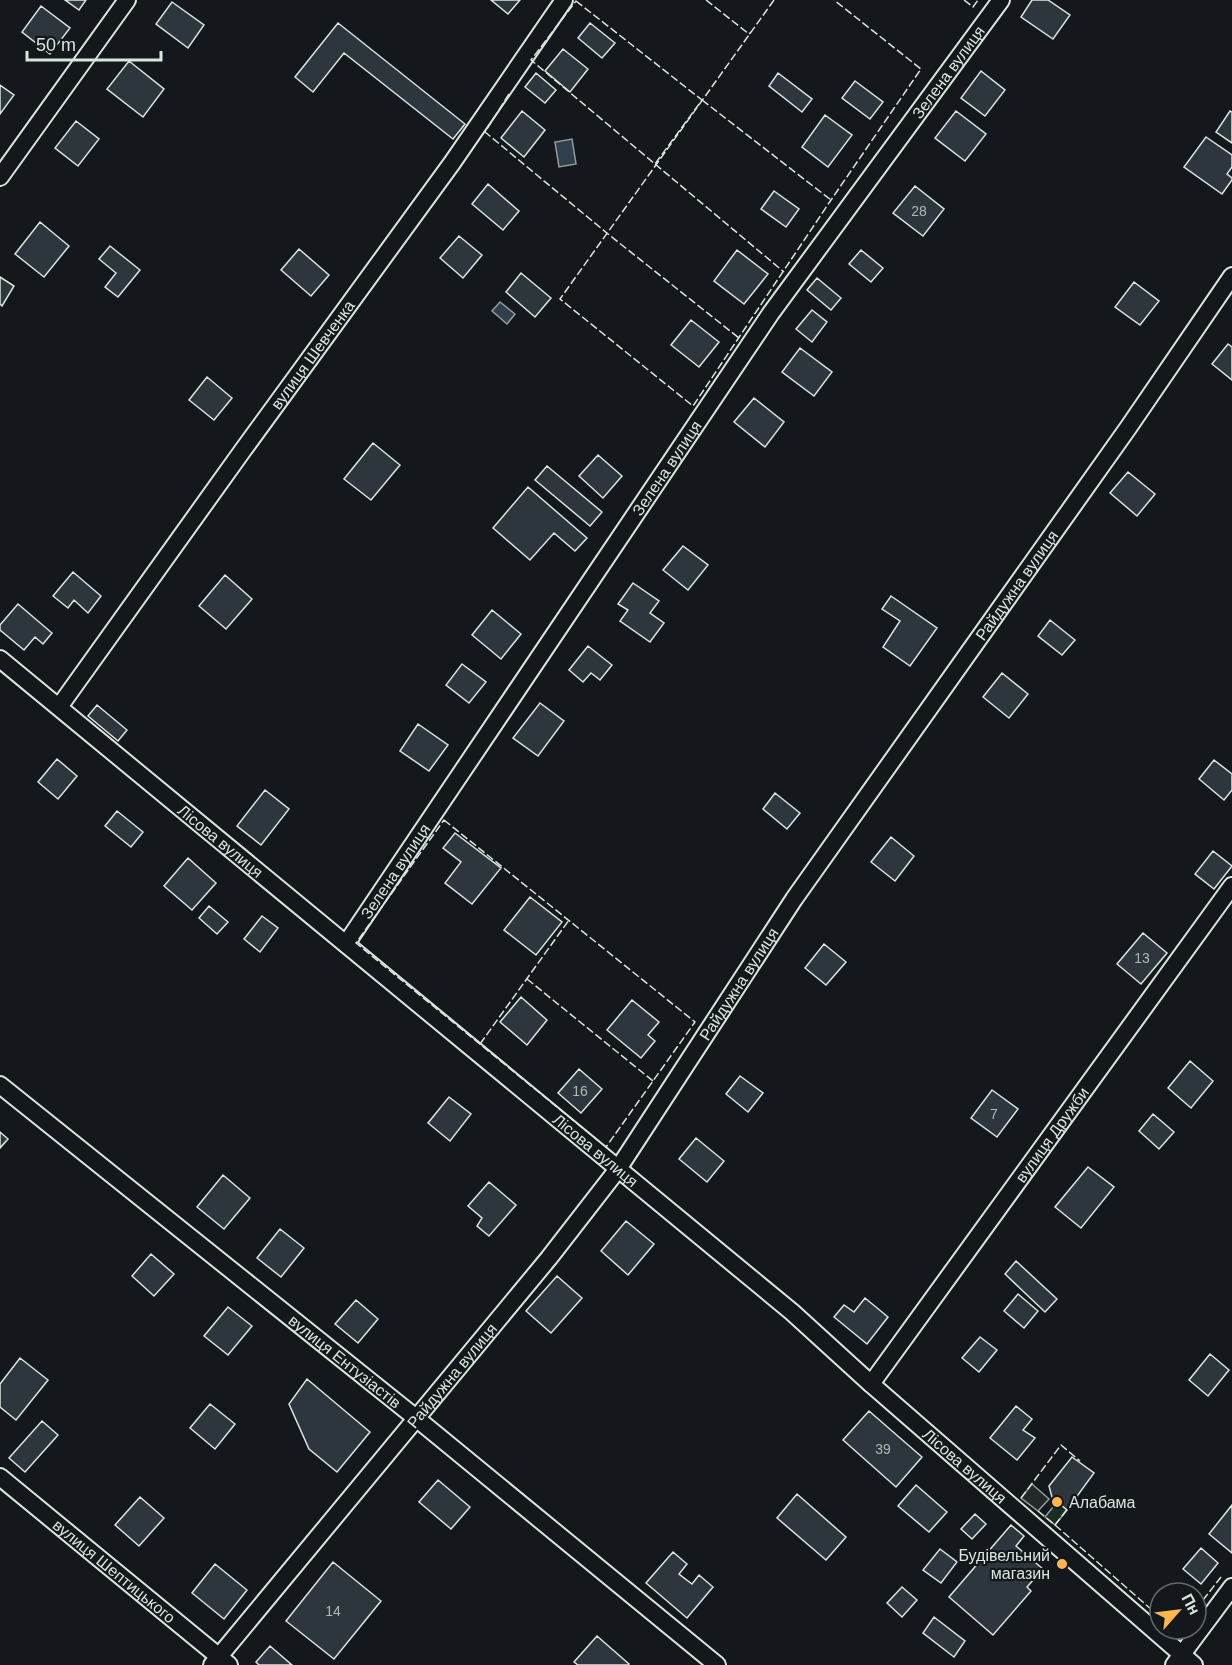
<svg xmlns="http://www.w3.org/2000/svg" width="1232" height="1665" font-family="Helvetica,sans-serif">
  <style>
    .green { fill: #1a2d24; stroke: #939e99; stroke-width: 1.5 }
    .parking { fill: #24282b; stroke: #939e99; stroke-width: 1.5 }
    .water { fill: #2f3f4d; stroke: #939e99; stroke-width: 1.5 }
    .building { fill: #2c363c; stroke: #d8e6dc; stroke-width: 1.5 }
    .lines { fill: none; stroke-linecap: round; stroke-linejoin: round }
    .street-casing { stroke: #d8e6dc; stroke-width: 20 }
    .street { stroke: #14181c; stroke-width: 16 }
    .fence { stroke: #d8e6dc; stroke-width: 1.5; stroke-dasharray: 8 3; stroke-linecap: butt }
    .poi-dot { fill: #ffb74d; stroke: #14181c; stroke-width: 2 }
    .labels { text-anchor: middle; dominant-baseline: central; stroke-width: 4.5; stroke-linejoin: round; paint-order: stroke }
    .number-label { font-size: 14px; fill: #adbab4 }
    .street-label { font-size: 16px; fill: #d8e6dc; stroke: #14181c }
    .poi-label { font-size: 16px; fill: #d8e6dc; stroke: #14181c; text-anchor: start }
  </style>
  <rect width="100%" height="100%" fill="#14181c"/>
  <path class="green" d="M1057,1502L1067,1510L1055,1525L1045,1517Z"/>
  <path class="parking" d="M1032,1484L1049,1499L1038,1511L1021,1498Z"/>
  <path class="water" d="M572,139L576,164L559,167L555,142Z
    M500,302L515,314L507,324L492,311Z"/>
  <path class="building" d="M65,0H86L79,10Z
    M491,0H520L508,14Z
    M1032,0H1048L1070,15L1053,39L1021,17Z
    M172,2L204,25L188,48L156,24Z
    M41,6L70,28L50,54L22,32Z
    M338,23L465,124L453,139L344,53L313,92L295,77Z
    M590,23L615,43L602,58L578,38Z
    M563,49L588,69L570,92L545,71Z
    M129,61L164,89L143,117L107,89Z
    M981,71L1005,90L985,116L961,98Z
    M536,73L556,90L545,103L525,87Z
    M778,73L812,99L802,112L769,86Z
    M855,81L883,102L870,119L842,98Z
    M0,85L14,95L0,114Z
    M522,111L545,130L524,157L501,138Z
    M956,111L986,134L965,161L935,138Z
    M1230,111L1232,112V143L1216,132Z
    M825,115L852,135L828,167L802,147Z
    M76,121L99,139L78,166L55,148Z
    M1206,137L1232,155V167L1227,174L1232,178V180L1222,194L1184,167Z
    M488,184L519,211L503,230L472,204Z
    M915,186L944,209L923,236L893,213Z
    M774,191L799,209L786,227L761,209Z
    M40,222L69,246L44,277L15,254Z
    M459,236L482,255L463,278L440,258Z
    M110,246L140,270L118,297L105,287L116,273L99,259Z
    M299,249L329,275L311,296L281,270Z
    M737,250L768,274L744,304L714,281Z
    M861,250L883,268L871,282L849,264Z
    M521,273L551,298L535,317L506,292Z
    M0,277L14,286L2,306L0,304Z
    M817,278L841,298L831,310L807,290Z
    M1134,282L1159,301L1140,325L1115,307Z
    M812,310L827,322L812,342L796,329Z
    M691,320L719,342L699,367L671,345Z
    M1228,344L1232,347V380L1212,364Z
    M800,348L832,372L814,396L782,372Z
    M207,377L232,398L214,420L189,400Z
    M754,398L784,422L765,447L734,422Z
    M373,443L400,465L371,500L344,479Z
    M598,455L622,476L603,498L579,476Z
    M547,466L602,512L590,526L535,480Z
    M1128,472L1155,494L1137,516L1110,493Z
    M528,487L587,538L575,551L554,533L530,560L493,528Z
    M683,546L708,565L688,590L663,570Z
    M73,572L101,596L88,613L74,600L68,608L53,596Z
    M225,575L252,599L226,629L199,606Z
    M633,583L659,601L650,613L664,623L650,642L620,621L628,610L618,604Z
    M891,596L937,628L910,666L883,647L900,621L882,609Z
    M18,604L52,633L43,644L35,637L24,650L0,630V625Z
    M492,610L521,634L501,659L472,635Z
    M1050,620L1075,640L1062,655L1038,636Z
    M588,646L612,665L600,680L591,673L583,682L569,670Z
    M462,664L486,682L469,703L446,685Z
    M1002,673L1028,694L1009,718L983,697Z
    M540,703L564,721L538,756L513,738Z
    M97,705L127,730L118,741L88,716Z
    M418,724L448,745L429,771L400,751Z
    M57,759L77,776L58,799L38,782Z
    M1214,760L1232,774V790L1224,800L1199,779Z
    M265,790L289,809L261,845L237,826Z
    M775,793L800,813L787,829L763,809Z
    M117,811L143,832L131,847L105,826Z
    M455,833L501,868L472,904L445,883L461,862L443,848Z
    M891,837L914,856L895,881L871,862Z
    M1213,851L1232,866L1214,889L1195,874Z
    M188,858L216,883L192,910L164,886Z
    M530,897L562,922L536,955L504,930Z
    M209,906L228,922L217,934L199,918Z
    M262,916L278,928L260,952L244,939Z
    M1143,933L1167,953L1141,984L1117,964Z
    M824,944L846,962L826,985L805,968Z
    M521,997L547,1020L527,1045L500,1022Z
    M632,1000L659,1022L648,1035L655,1041L641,1058L607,1030Z
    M1190,1061L1213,1081L1191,1108L1168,1088Z
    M579,1069L602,1089L581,1113L558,1093Z
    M740,1076L763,1093L748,1112L726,1094Z
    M992,1090L1018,1109L997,1137L971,1118Z
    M449,1097L471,1114L450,1141L428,1123Z
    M1153,1114L1174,1132L1159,1149L1139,1131Z
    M0,1132L8,1139L0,1148Z
    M696,1138L724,1161L707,1182L679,1159Z
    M1088,1167L1114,1187L1081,1228L1055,1207Z
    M223,1175L250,1198L224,1229L197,1207Z
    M489,1182L516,1205L489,1236L477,1226L482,1218L468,1206Z
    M626,1221L654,1244L628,1275L601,1251Z
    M280,1229L304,1248L281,1277L257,1258Z
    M151,1254L174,1274L154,1296L132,1276Z
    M1016,1261L1057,1299L1045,1312L1005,1274Z
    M557,1276L582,1298L551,1333L526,1311Z
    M1018,1294L1038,1311L1024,1328L1004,1311Z
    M865,1298L888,1317L867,1344L834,1317L844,1305L854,1312Z
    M356,1300L378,1319L358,1343L335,1324Z
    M228,1307L252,1326L228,1355L204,1336Z
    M980,1337L997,1350L979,1372L962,1358Z
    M1210,1354L1229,1370L1208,1396L1189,1380Z
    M20,1358L48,1380L16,1420L0,1407V1384Z
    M307,1379L370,1432L337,1472L309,1449L289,1404Z
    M210,1404L235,1424L215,1449L190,1428Z
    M1016,1406L1032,1419L1023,1430L1035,1438L1017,1460L990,1438Z
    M869,1411L922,1457L896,1487L843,1440Z
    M42,1421L58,1435L25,1472L9,1458Z
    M1072,1457L1094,1473L1067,1510L1052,1497L1049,1486Z
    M438,1480L470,1507L451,1529L419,1502Z
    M916,1485L947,1512L929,1532L898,1506Z
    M797,1494L846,1537L826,1560L777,1518Z
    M140,1497L164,1518L139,1546L115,1525Z
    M1232,1505V1553L1209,1534Z
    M975,1514L986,1524L972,1539L961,1529Z
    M1011,1525L1024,1536L1016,1546L1043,1569L1027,1587L1031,1591L993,1635L949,1597Z
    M1201,1548L1218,1563L1201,1584L1183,1569Z
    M940,1549L957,1562L941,1583L923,1570Z
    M673,1552L687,1564L679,1574L692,1584L699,1575L713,1587L687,1618L646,1583Z
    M333,1562L381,1601L334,1659L286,1621Z
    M215,1564L247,1590L224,1619L192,1593Z
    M902,1587L917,1600L902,1617L887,1603Z
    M934,1617L965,1641L954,1657L923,1633Z
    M597,1636L629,1664L628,1665H578L574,1662Z
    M270,1646L292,1665H259L256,1662Z"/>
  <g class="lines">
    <defs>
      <g id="street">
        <path d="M0,177L127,0"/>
        <path id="s1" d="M0,659L792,1312L871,1384L1194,1665"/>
        <path id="s2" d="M59,707L243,450L452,163L564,0"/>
        <path id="s3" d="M346,944L771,313L1001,0"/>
        <path id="s4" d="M0,1085L416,1418L717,1665"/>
        <path id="s5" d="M871,1384L1232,886"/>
        <path id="s6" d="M0,1477L229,1665"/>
        <path id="s7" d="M212,1665L549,1258L618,1169L794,899L1128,428L1232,276"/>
        <path d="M1174,1665L1232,1587"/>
      </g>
    </defs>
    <use href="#street" class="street-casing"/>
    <use href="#street" class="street"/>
    <path class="fence" d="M706,0L749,34L751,32
      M774,0L560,299L693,406L831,200L921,69L834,0
      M964,0L973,7L978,0
      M576,1L702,100L655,164L531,60Z
      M509,94L485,132L608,234L739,338
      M702,100L831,200
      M655,164L784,272
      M444,820L695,1022L606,1147L356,943Z
      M527,979L653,1081
      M480,1044L569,920
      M1021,1498L1061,1445L1080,1461
      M1038,1511L1055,1525L1069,1507
      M1055,1525L1160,1617
      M1196,1609L1221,1577"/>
  </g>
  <g class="poi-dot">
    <circle cx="1057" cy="1502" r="6"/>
    <circle cx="1062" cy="1564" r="6"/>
  </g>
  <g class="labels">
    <g class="number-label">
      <text x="919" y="211">28</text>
      <text x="1142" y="958">13</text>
      <text x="580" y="1091">16</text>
      <text x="994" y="1114">7</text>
      <text x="883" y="1449">39</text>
      <text x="333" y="1611">14</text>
    </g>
    <g class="street-label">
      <text stroke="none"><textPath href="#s3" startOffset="1060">Зелена вулиця</textPath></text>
      <text stroke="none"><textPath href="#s2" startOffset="434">вулиця Шевченка</textPath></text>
      <text stroke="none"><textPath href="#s3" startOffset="574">Зелена вулиця</textPath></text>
      <text stroke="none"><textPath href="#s7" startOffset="1348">Райдужна вулиця</textPath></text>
      <text stroke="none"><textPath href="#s1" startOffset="286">Лісова вулиця</textPath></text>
      <text stroke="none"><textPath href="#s3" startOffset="88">Зелена вулиця</textPath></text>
      <text stroke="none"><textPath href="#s7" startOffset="862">Райдужна вулиця</textPath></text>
      <text stroke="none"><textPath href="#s5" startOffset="308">вулиця Дружби</textPath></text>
      <text stroke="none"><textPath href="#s1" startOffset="772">Лісова вулиця</textPath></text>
      <text stroke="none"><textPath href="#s4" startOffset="442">вулиця Ентузіастів</textPath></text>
      <text stroke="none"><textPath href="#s7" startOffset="376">Райдужна вулиця</textPath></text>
      <text stroke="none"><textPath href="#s1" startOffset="1258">Лісова вулиця</textPath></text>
      <text stroke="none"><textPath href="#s6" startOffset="148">вулиця Шептицького</textPath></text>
    </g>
    <g class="poi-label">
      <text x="1069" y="1502">Алабама</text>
      <text x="1050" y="1555" text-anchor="end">Будівельний<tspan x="1050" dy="18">магазин</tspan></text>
    </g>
  </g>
  <g transform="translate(1178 1611) rotate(62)"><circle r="28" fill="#14181c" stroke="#626a69" stroke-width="1.5"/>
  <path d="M0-4.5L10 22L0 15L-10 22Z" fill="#ffb74d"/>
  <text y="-9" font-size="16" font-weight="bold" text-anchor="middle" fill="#d8e6dc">Пн</text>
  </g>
  <path d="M27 51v9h134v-9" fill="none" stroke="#d8e6dc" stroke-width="3"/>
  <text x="36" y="51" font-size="18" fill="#d8e6dc" stroke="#14181c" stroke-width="4.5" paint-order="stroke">50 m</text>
</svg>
